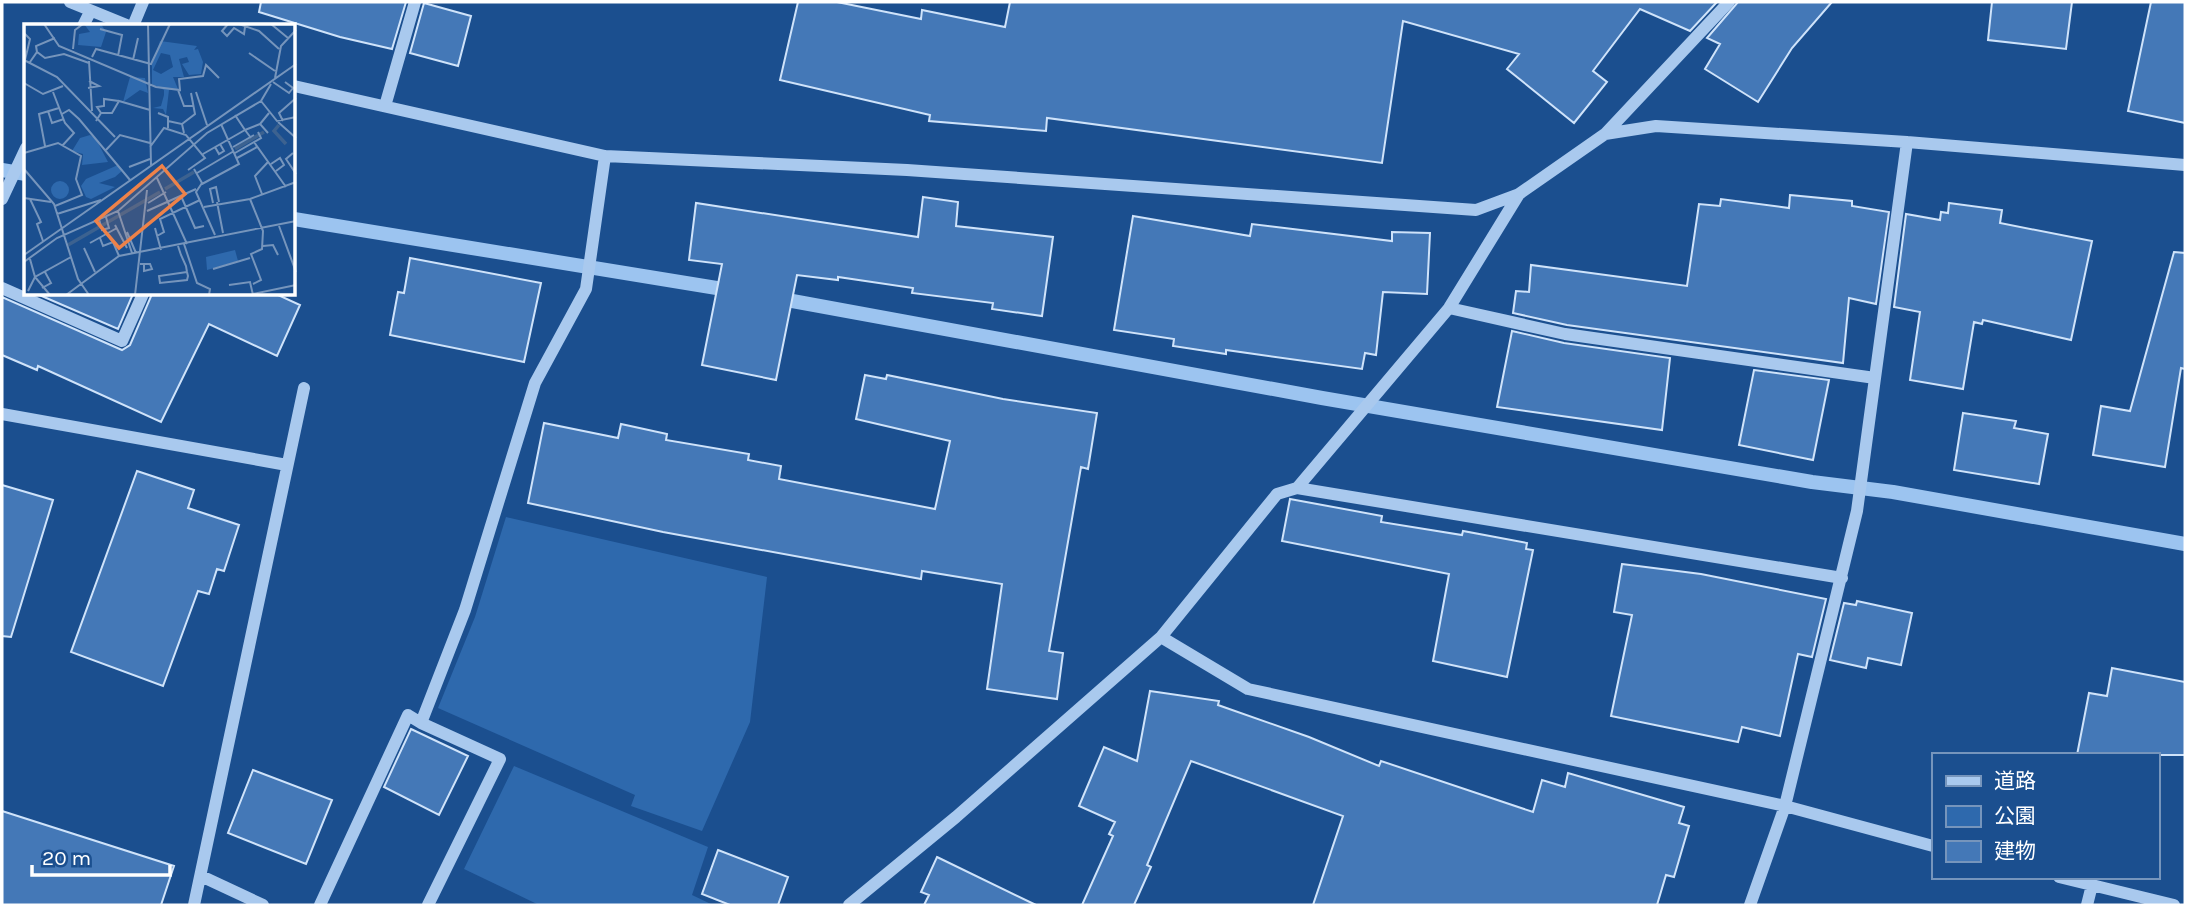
<svg xmlns="http://www.w3.org/2000/svg" width="2187" height="907" font-family="Karla,'Noto Sans JP',sans-serif">
  <style>
    .green { fill: #2e69ad }
    .lines { fill: none; stroke-linecap: round; stroke-linejoin: round }
    .stream { stroke: #9cc4f0; stroke-width: 14 }
    .building { fill: #4478b7; stroke: #cfe3fa; stroke-width: 2 }
    .minor { stroke: #a9c9ee; stroke-width: 12 }
    .inset-river { fill: none; stroke: #3c6290; stroke-width: 3.5 }
    .inset-road { fill: none; stroke: #7695bc; stroke-width: 2 }
    .view { fill: #ee8249; fill-opacity: 0.15; stroke: #ee8249; stroke-width: 3.5 }
    .inset-edge { fill: none; stroke: #fff; stroke-width: 3.5 }
  </style>
  <rect width="100%" height="100%" fill="#1b4f8f"/>
  <path class="green" d="M506,517L767,577L750,722L702,831L631,806L635,795L438,708L475,617Z
    M514,766L708,847L692,895L713,905H539L464,869Z"/>
  <g class="lines">
    <path class="stream" d="M2,170L26,174
      M294,219L735,291
      M776,298L1322,398L1812,482L1893,492L2185,544"/>
  </g>
  <path class="building" d="M261,2H406L392,49L340,37L259,12Z
    M798,2H837L921,19L922,10L1005,27L1010,2H1717L1690,31L1640,9L1593,71L1607,82L1574,123L1507,69L1519,54L1403,21L1382,163L1047,118L1046,131L929,121L930,115L780,80Z
    M1738,2H1832L1792,48L1758,102L1705,69L1720,44L1707,38Z
    M1992,2H2072L2066,49L1988,40Z
    M2151,2H2185V123L2128,111Z
    M424,3L471,16L458,66L410,53Z
    M1790,195L1852,201V206L1889,212L1876,304L1849,298L1843,363L1567,325L1513,313L1516,291L1529,292L1531,265L1687,286L1699,204L1720,206L1721,199L1789,208Z
    M923,197L958,202L956,226L1053,237L1042,316L992,309L993,303L912,293L913,288L838,277V280L797,275L776,380L702,365L722,264L689,260L696,203L918,237Z
    M1949,203L2002,210L2000,223L2092,241L2071,340L1983,320L1982,324L1974,322L1963,389L1910,380L1920,312L1894,307L1906,214L1940,220L1941,212L1948,213Z
    M1133,216L1250,236L1252,224L1392,241V232L1430,233L1427,294L1383,292L1376,355L1365,353L1362,369L1226,350V354L1173,346L1174,339L1114,330Z
    M2174,252L2185,253V369L2181,368L2165,467L2093,455L2101,406L2130,411Z
    M410,258L541,283L524,362L390,335L398,292L404,293Z
    M37,294H133L118,329Z
    M152,294H276L300,305L277,356L209,324L161,422L38,366L37,370L2,355V297L122,350L130,345Z
    M1512,331L1564,343L1670,358L1662,430L1497,407Z
    M1754,370L1829,380L1813,460L1739,445Z
    M865,375L886,379L887,375L1003,399L1097,413L1088,469L1081,467L1049,651L1063,653L1057,699L987,689L1002,584L922,571L921,579L663,532L528,503L544,423L618,438L621,424L667,434L666,440L749,454L748,460L781,466L779,479L935,509L950,441L856,419Z
    M1963,413L2016,421L2014,428L2048,434L2039,484L1954,470Z
    M137,471L194,490L188,508L239,525L224,571L217,569L209,594L198,591L163,686L71,652Z
    M2,485L53,500L11,637L2,636Z
    M1290,499L1382,516L1381,522L1462,535L1463,531L1527,543L1526,549L1533,550L1507,677L1433,661L1449,574L1282,541Z
    M1622,564L1701,574L1826,599L1812,657L1798,654L1780,736L1742,727L1738,742L1611,716L1632,615L1614,612Z
    M1857,601L1912,613L1901,665L1868,658L1866,668L1830,660L1844,603L1856,605Z
    M2112,668L2185,682V755H2077L2089,693L2107,696Z
    M1150,691L1219,701L1218,705L1309,737L1379,766L1381,761L1533,812L1542,780L1565,787L1568,773L1684,807L1679,823L1689,826L1674,877L1666,875L1657,905H1313L1343,816L1191,761L1147,865L1151,867L1134,905H1082L1113,836L1109,834L1115,822L1079,806L1104,747L1137,761Z
    M411,729L468,756L439,815L384,787Z
    M253,770L332,800L306,864L228,833Z
    M2,811L174,866L161,905H2Z
    M718,850L788,877L778,905H730L702,894Z
    M937,857L1036,905H924L929,895L921,892Z"/>
  <g class="lines">
    <path class="minor" d="M70,2L129,26
      M83,26L90,12
      M133,26L143,2
      M294,86L605,156L907,170L1476,210L1519,194L1605,134L1656,126L1907,142L2185,165
      M385,106L415,2
      M1605,134L1729,2
      M2,199L26,148
      M2,288L122,341L143,294
      M1449,308L1565,334L1875,378
      M2,414L287,465
      M1297,488L1842,578
      M1161,637L1248,689L1785,806L1933,846
      M421,723L500,759L428,905
      M201,876L263,905
      M2059,877L2174,905
      M194,905L304,388
      M320,905L408,715L421,723L465,610L535,383L586,289L605,156
      M849,905L956,817L1161,637L1277,494L1297,488L1449,308L1519,194
      M1750,905L1785,806L1857,511L1907,142
      M2087,905L2092,885"/>
  </g>
  <g transform="translate(24 24)">
    <rect width="271" height="271" fill="#1b4f8f"/>
    <path d="M60,0H77L82,8L77,23L54,21L55,10L66,8ZM136,17L173,22L170,26L174,25L179,38L177,50L165,51L158,40L165,38L163,33L155,35L160,53H149L154,65L145,66L142,91L139,85L129,84L137,82L140,71V66L128,60V40ZM137,29L146,31L149,43L137,50L129,46ZM106,53L121,54L124,69L116,66L99,78ZM66,111L72,115L84,138L58,141L59,130L48,127L56,114ZM94,141L99,146L91,153L75,159L91,163L67,175L62,173L57,162L62,155ZM27 166a9 9 0 1 1 18 0a9 9 0 1 1-18 0ZM211,226L214,237L183,246L182,233Z" fill="#2e69ad" fill-rule="evenodd"/>
    <path class="inset-river" d="M255,101L250,107L262,120M211,125L240,108M141,165L170,148M44,221L136,168"/>
    <path class="inset-road" d="M20,0L35,22L132,63L156,66L155,55L179,52L182,41L195,54M124,0L127,141M204,0L198,7L203,12L210,4L220,10L221,3M215,0L235,7L255,25M247,0L264,14M76,5L98,11L94,32M0,9L6,15L1,36M49,25L51,6L59,0M13,28L12,22L31,14M225,29L251,47M68,33L72,25L127,40L146,0M0,36L33,53L91,113M109,36L114,14M65,37L68,87M6,38L13,28L21,34L40,30L65,39M251,54L257,22L272,6M249,58L265,69L269,64L261,58M0,59L19,70L39,62M64,64L75,62L65,57M154,66L160,82H169M29,68L41,99L50,109L38,122M172,68L183,101M237,77L253,97L272,93M24,87L28,99L40,95M77,89L73,83L80,82V75L95,77M134,89L144,93V104M38,90L45,86L55,95L106,156M211,91L221,106L236,100M72,97L77,89H88L95,77L126,86M144,97L158,100L160,109M259,97L255,89L272,74M254,98L272,114M158,100L171,90L167,69M244,109L236,100L245,89M230,118L262,163M21,122L15,90L35,84M126,123L140,104L162,111L181,134L164,146M191,123L195,130L200,127L196,120M209,123L230,111M81,127L96,111L126,119M0,129L34,119L57,132L52,155L58,171L31,182M211,129L237,114L234,108M269,129L262,135L272,150M179,130L221,106L227,114M213,134L233,123M247,140L256,134L260,141L252,147M105,143L126,135M0,145L30,180L54,255L65,271M170,145L178,159L172,168L191,211M173,149L210,127M133,154L163,220M178,160L215,140L197,100M238,170L231,152L244,138M157,172L171,204L180,202M0,174L27,178M6,175L17,198L13,200L19,217M226,175L239,207L238,225L227,230L237,256L229,260M193,178L199,209M124,179L142,168M189,179L186,165L192,163L195,178M180,183L226,175L272,158M94,187L108,229M123,187L172,165M33,190L77,176M75,195L78,206L85,204L82,193M91,201L103,224M255,202L272,248M131,204L137,226M103,208L112,229M133,212L140,208L136,195L176,176M76,214L79,222L89,218L95,232M66,219L93,204M160,220L173,259L186,265L185,271M154,222L157,231L162,242L163,248L164,252L163,256L136,259L135,252L163,248M239,222L249,221L254,231M60,224L71,248M0,231L272,40M6,235L11,253L26,271M0,238L33,214L94,187L183,109L237,77L247,60M116,240H126L128,245L120,247V241M189,245L226,234M205,261L226,258L229,271M18,264L27,259L21,248M4,267L11,253L47,233M229,270L272,261M42,271L95,232L272,197M111,271L123,166"/>
    <path class="view" d="M138,142L161,170L95,224L72,197Z"/>
    <rect width="271" height="271" class="inset-edge"/>
  </g>
  <rect width="2187" height="907" fill="none" stroke="#ffffff" stroke-width="7"/>
  <rect x="1932" y="753" width="228" height="126" fill="#1b4f8f" stroke="#7695bc" stroke-width="2"/>
  <rect x="1946" y="776" width="35" height="10" fill="#a9c9ee" stroke="#7695bc" stroke-width="2"/>
  <text x="1994" y="788" font-size="21" fill="#ffffff">道路</text>
  <rect x="1946" y="806" width="35" height="21" fill="#2e69ad" stroke="#7695bc" stroke-width="2"/>
  <text x="1994" y="823" font-size="21" fill="#ffffff">公園</text>
  <rect x="1946" y="841" width="35" height="21" fill="#4478b7" stroke="#7695bc" stroke-width="2"/>
  <text x="1994" y="858" font-size="21" fill="#ffffff">建物</text>
  <path d="M32 865v10h138v-10" fill="none" stroke="#ffffff" stroke-width="3.5"/>
  <text x="42" y="865" font-size="21" fill="#ffffff" stroke="#1b4f8f" stroke-width="5" paint-order="stroke">20 m</text>
</svg>
